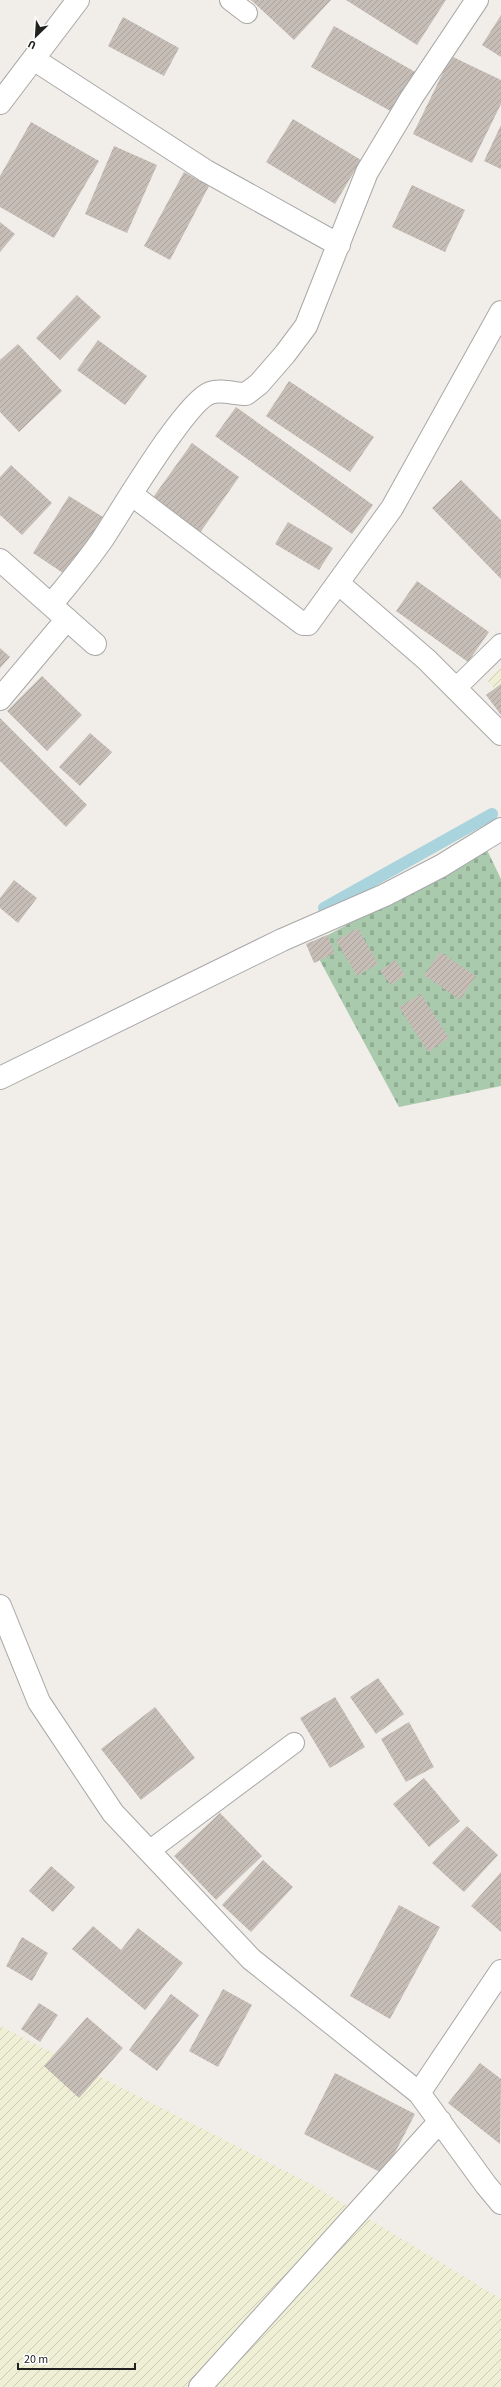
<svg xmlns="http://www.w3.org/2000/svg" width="501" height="2387" font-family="'Source Sans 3',sans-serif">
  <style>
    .farmland { fill: url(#farmland-furrows) }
    .cemetery { fill: url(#cemetery-stones) }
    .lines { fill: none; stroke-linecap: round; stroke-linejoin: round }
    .stream { stroke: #a9d4de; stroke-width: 12 }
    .building { fill: url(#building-hatch) }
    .service-casing { stroke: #a8a8a8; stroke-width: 22 }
    .minor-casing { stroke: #a8a8a8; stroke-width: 24 }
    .service { stroke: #fff; stroke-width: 20 }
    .minor { stroke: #fff; stroke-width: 22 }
  </style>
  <defs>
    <pattern id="farmland-furrows" width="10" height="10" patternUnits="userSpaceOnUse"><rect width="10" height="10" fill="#eeefd4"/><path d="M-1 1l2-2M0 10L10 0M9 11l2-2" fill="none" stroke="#cccdb6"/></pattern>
    <pattern id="cemetery-stones" width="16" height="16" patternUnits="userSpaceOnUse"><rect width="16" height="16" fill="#a9caac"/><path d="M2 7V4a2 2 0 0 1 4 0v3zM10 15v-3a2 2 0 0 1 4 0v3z" fill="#91ad94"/></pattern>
    <pattern id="building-hatch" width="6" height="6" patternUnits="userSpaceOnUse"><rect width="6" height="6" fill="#c6bdb7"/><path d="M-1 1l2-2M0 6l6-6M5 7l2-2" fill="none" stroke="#aaa29d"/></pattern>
  </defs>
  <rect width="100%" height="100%" fill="#f1ede8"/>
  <path class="farmland" d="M501,668V696L487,680Z
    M0,2026L311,2184L501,2299V2387H0Z"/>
  <path class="cemetery" d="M487,850L501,879V1086L399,1107L311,944Z"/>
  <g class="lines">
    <path class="stream" d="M324,908L492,814"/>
  </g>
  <path class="building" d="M251,0H331L294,40Z
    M346,0H446L417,45Z
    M501,15V57L482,45Z
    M123,17L179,48L164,76L108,46Z
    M334,26L417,73L394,113L311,67Z
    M451,56L501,80V104L472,163L413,134Z
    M293,119L361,160L335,204L266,162Z
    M31,122L99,161L54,238L0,207V176Z
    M501,125V169L484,161Z
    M114,146L157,165L127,233L85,214Z
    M184,172L209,186L170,260L144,246Z
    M412,185L465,210L445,252L392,227Z
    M0,222L15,234L0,252Z
    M77,295L101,317L60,360L36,338Z
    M98,340L147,376L125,405L77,370Z
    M18,344L62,391L19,432L0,412V360Z
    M289,381L374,437L350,472L266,416Z
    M236,407L373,505L352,534L215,436Z
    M192,443L239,477L197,537L149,503Z
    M11,465L52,503L22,535L0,515V477Z
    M461,480L501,520V579L432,508Z
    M69,496L103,517L66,575L33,553Z
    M288,522L333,548L319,570L275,544Z
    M417,581L489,632L468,662L396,611Z
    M0,648L10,657L0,668Z
    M42,676L82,715L47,751L7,711Z
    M501,684V715L486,695Z
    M0,718L87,805L66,827L0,761Z
    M90,733L112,752L80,786L59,767Z
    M14,880L37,898L18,923L0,908V898Z
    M358,928L378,964L357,976L336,940Z
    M327,935L335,953L314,963L306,944Z
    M440,952L476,976L460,1000L424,975Z
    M395,960L405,975L391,985L380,971Z
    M421,994L449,1038L428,1052L399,1007Z
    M378,1678L404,1714L376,1734L350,1697Z
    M335,1697L365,1747L330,1768L300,1718Z
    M155,1707L195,1758L141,1800L101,1749Z
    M409,1722L434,1767L406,1782L381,1739Z
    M424,1778L460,1821L429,1847L393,1804Z
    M220,1813L262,1856L216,1900L174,1856Z
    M467,1826L498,1855L464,1892L432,1863Z
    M263,1860L293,1887L251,1932L222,1905Z
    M51,1866L75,1887L53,1912L29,1891Z
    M501,1872V1932L471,1906Z
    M399,1905L440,1927L390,2019L350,1996Z
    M93,1926L121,1950L138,1928L183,1963L145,2010L72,1949Z
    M22,1937L48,1953L32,1981L6,1966Z
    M223,1989L252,2005L218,2067L189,2051Z
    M171,1994L199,2015L157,2071L129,2050Z
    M39,2003L58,2015L40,2042L21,2029Z
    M87,2017L123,2048L79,2098L44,2066Z
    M480,2063L501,2079L500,2144L448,2103Z
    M335,2073L415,2114L384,2174L304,2134Z"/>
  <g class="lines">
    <defs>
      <path id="service" d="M230,0L247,13
        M455,689L501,644
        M149,1851L294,1743"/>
      <path id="minor" d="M35,60L206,171L339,245
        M0,103L78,0
        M131,494L303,624H308L392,508L501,312
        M0,560L95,644
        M338,583L427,660L501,734
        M51,605C68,584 86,563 102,540C120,513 185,402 210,393C221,389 235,394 246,394L259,384L285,354L306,326L367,172L412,97L477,0
        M0,699L67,619
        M0,1078L282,940L385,895L441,866L501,829
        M0,1606L39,1702L113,1813L251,1959L419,2093L486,2185L501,2203
        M419,2093L501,1971
        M200,2387L440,2121"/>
    </defs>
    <use href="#service" class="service-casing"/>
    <use href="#minor" class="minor-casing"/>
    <use href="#service" class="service"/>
    <use href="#minor" class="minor"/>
  </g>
  <g transform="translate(36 36) rotate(205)" stroke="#ffffff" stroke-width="3" paint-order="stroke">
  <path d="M0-3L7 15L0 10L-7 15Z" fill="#212121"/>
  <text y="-6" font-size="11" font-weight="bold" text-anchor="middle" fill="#212121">U</text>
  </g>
  <path d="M18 2363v6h117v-6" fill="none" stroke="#212121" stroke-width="2"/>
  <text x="24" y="2363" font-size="12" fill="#212121" stroke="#ffffff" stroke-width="3" paint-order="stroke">20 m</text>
</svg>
